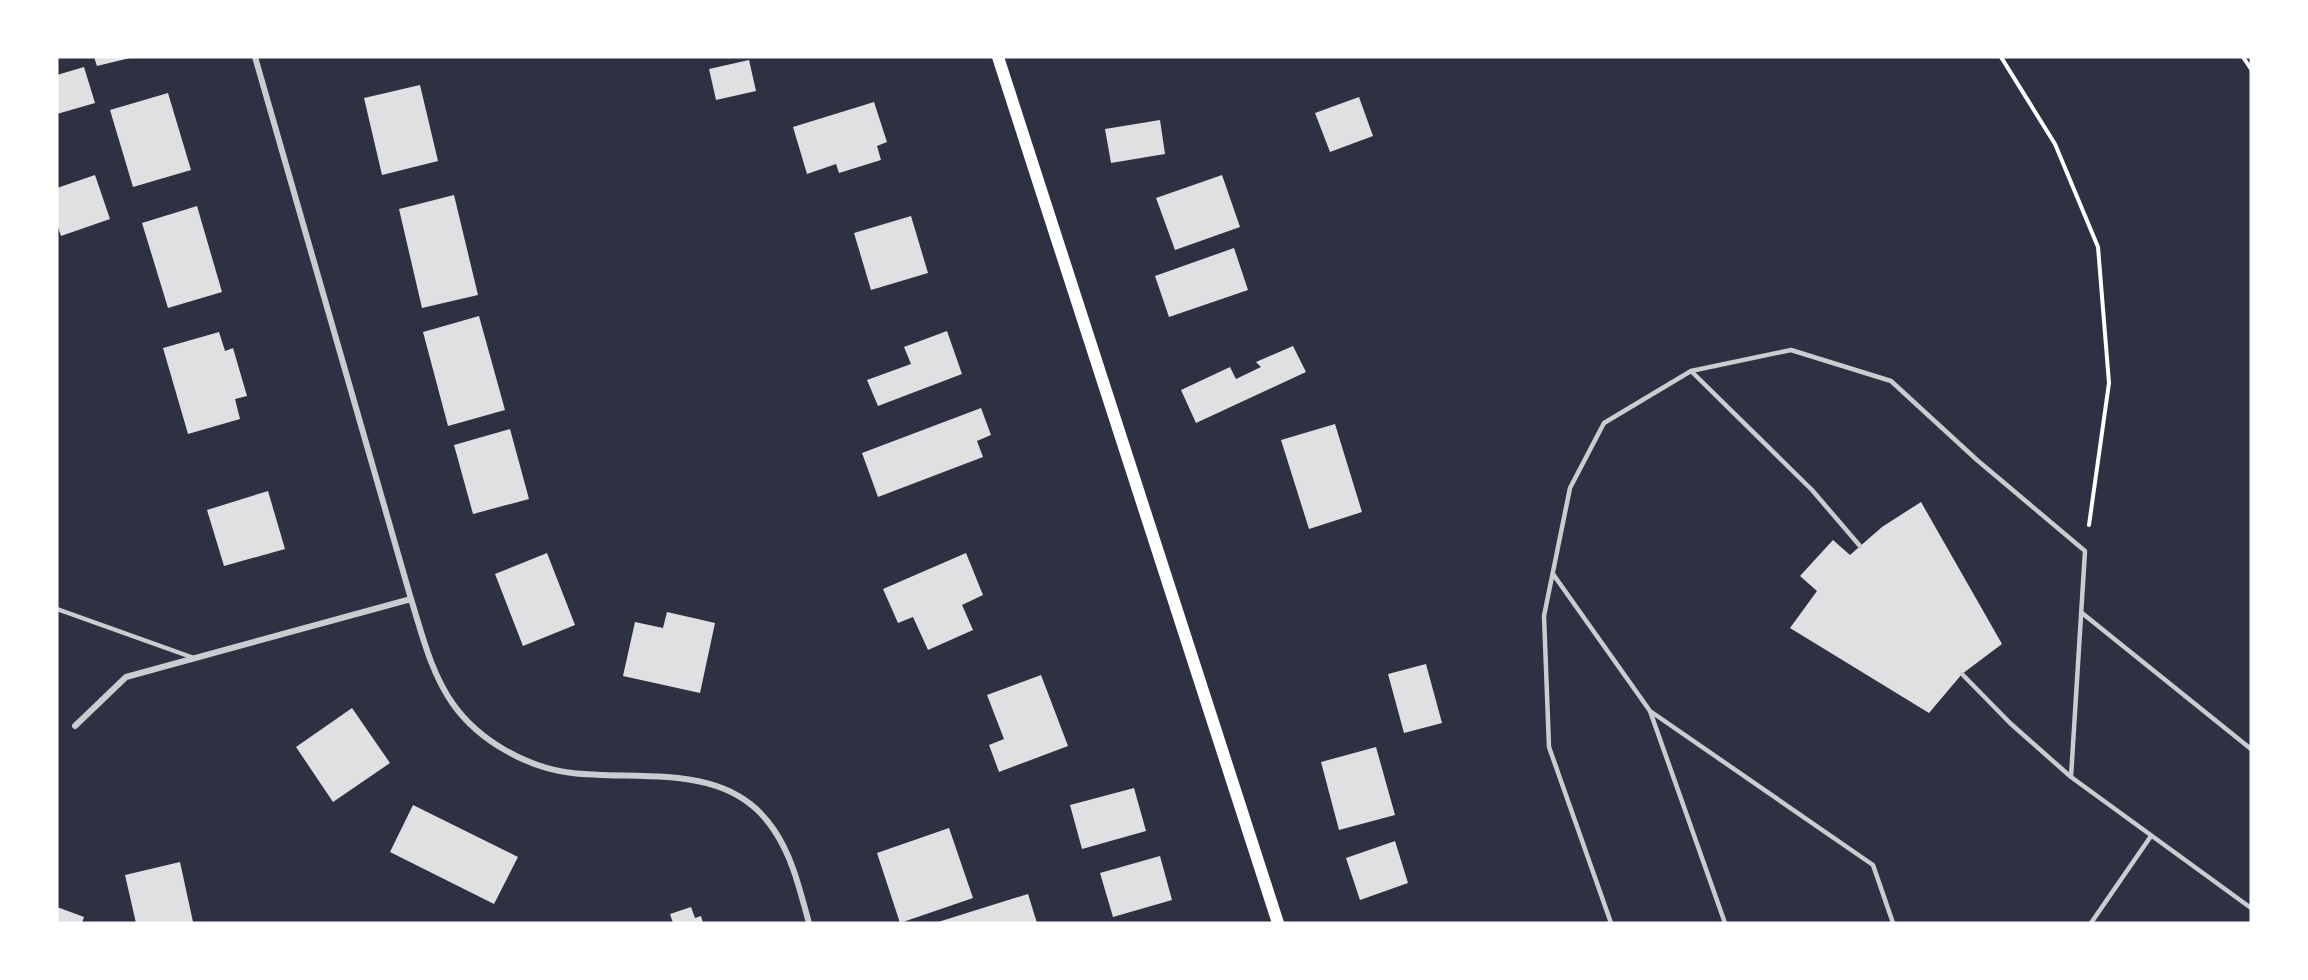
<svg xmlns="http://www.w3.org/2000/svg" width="2308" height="980" font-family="'Work Sans',sans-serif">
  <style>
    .building { fill: #e0e0e3 }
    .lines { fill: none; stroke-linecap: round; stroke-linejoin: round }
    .path { stroke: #fff; stroke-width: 4 }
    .service { stroke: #caccd0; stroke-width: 4.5 }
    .minor { stroke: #caccd0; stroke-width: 6 }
    .secondary { stroke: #fff; stroke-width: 12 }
  </style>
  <rect width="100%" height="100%" fill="#2d3142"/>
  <path class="building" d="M94,57H130V58L97,66Z
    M749,60L756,91L716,100L709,69Z
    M84,67L95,103L57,114V75Z
    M420,85L438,161L382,175L364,98Z
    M168,93L191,170L133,187L110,110Z
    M1359,97L1373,136L1330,152L1315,113Z
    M874,102L887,142L877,146L881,160L839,173L836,164L807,174L793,127Z
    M1160,120L1165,154L1111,163L1105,129Z
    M95,175L110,219L61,236L57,224V188Z
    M1222,175L1240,227L1175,250L1156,198Z
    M454,195L478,295L422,308L399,209Z
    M197,206L222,292L168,308L142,223Z
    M911,216L928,273L871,290L854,233Z
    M1234,248L1248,290L1169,317L1155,276Z
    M479,316L505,410L448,426L423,332Z
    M947,331L962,374L878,406L867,380L911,364L904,347Z
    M219,332L225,351L233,348L247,396L235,399L240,419L188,434L163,348Z
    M1293,346L1306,372L1196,423L1181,390L1230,367L1236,379L1261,367L1256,362Z
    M981,408L991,435L977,441L983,457L878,497L862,453Z
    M1335,424L1362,512L1309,529L1281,440Z
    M510,429L529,499L473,514L454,445Z
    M268,491L285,549L224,566L207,510Z
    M1921,502L2002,644L1962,674L1929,713L1790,628L1817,591L1800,576L1833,540L1850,555L1882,527Z
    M547,553L575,625L523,646L495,574Z
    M966,553L983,595L962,605L973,630L928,650L913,617L898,623L883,589Z
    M667,612L715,623L700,693L623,676L635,622L663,628Z
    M1426,664L1442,723L1404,733L1388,674Z
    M1041,675L1068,746L999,772L989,745L1004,739L987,695Z
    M352,708L390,763L333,802L296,747Z
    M1376,747L1395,815L1339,830L1321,762Z
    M1134,788L1146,831L1082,849L1070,805Z
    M413,805L518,857L494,904L390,852Z
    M949,828L973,898L900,923L877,853Z
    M1395,841L1408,883L1360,900L1346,858Z
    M1160,856L1172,900L1113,917L1100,873Z
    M180,862L193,922L136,923L125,875Z
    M1028,894L1037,923H938V922Z
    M57,907L84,917L82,923H57Z
    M691,907L695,918L701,916L703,923H673L670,914Z"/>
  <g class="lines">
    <path class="path" d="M2001,57L2055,144L2098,247L2109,383L2089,525
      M2243,57L2251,69"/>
    <path class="service" d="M1691,371L1812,490L1860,546
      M1553,574L1650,711L1725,923
      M57,609L194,658
      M2082,613L2251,749
      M1962,674L2010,723L2071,777L2251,908
      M1650,711L1873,865L1893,923
      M1611,923L1549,747L1544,616L1570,488L1604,423L1691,371L1791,350L1891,381L1977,460L2085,551L2071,777
      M2091,923L2151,836"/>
    <path class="minor" d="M255,57L411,599C422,634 431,673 453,704C479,741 528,768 572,773C642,781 729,761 774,830C793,858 800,891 809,923
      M75,726L126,677L411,599"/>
    <path class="secondary" d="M998,57L1278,923"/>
  </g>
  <rect width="2308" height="980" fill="none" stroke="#ffffff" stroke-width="117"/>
</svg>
